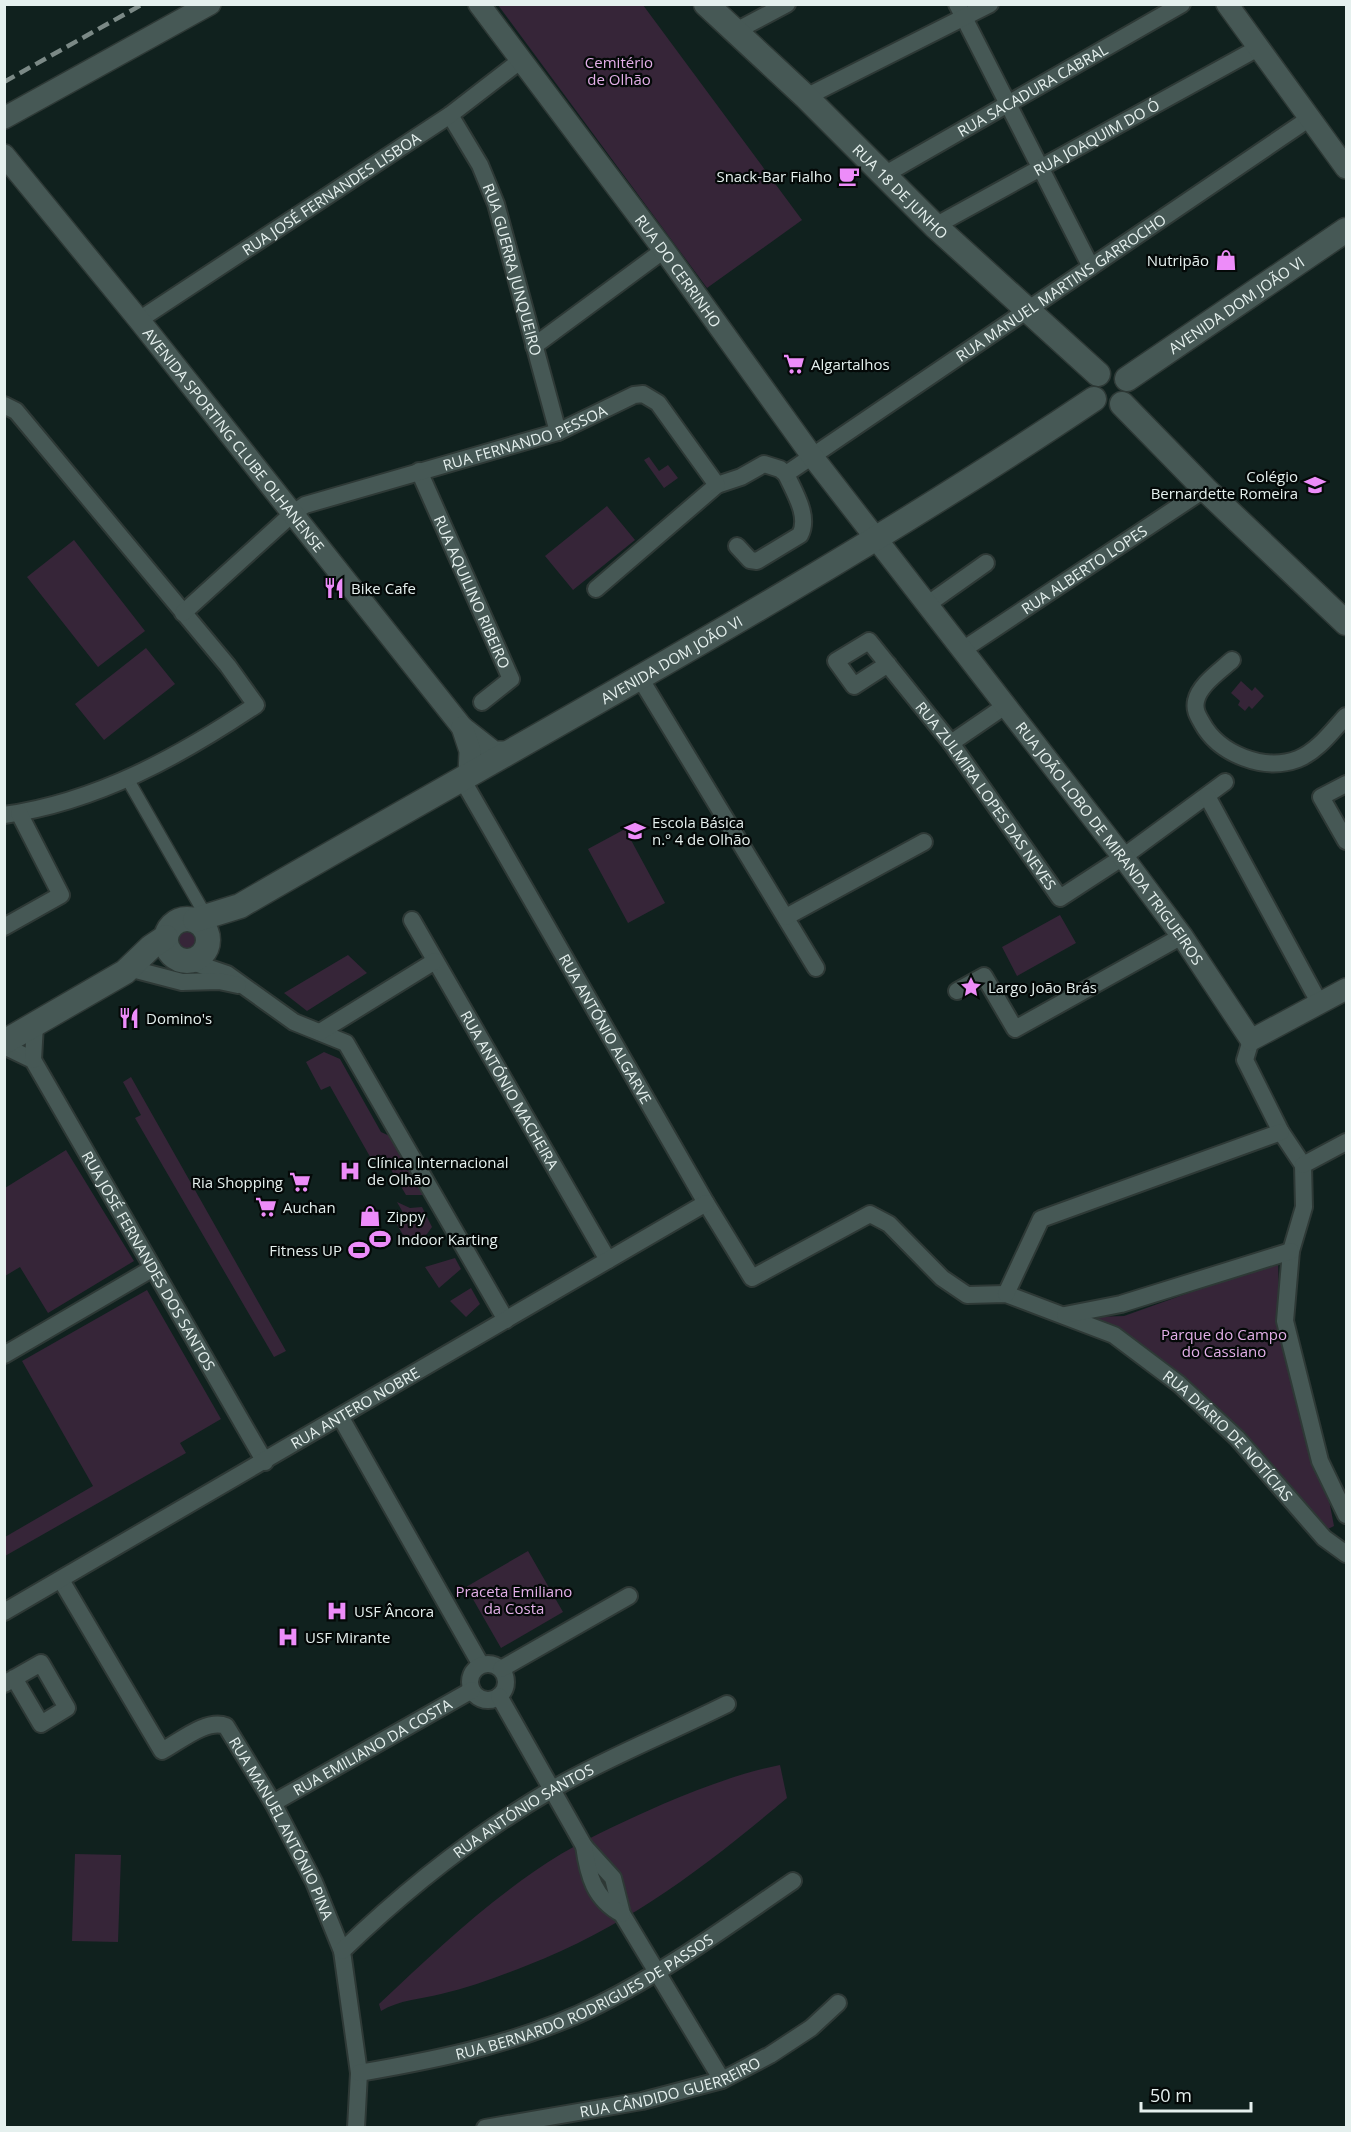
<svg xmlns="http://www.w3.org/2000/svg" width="1351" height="2132" font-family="'Open Sans',sans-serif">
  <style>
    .green { fill: #362538 }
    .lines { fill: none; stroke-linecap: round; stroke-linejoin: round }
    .pedestrian-casing { stroke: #2e3936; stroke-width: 15 }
    .minor-casing { stroke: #2e3936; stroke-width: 20 }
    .tertiary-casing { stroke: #2e3936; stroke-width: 24 }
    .secondary-casing { stroke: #2e3936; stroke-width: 27 }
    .pedestrian { stroke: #465855; stroke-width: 12 }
    .minor { stroke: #465855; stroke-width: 16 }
    .tertiary { stroke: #465855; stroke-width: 21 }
    .secondary { stroke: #465855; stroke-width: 24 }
    .rail { stroke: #7b8986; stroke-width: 4.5; stroke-dasharray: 12 6; stroke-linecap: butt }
    .labels { text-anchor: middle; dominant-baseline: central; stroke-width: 4.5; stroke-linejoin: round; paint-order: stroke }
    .park-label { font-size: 15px; fill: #e3afe8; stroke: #040908 }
    .street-label { font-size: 15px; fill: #e5f0ee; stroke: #040908 }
    .poi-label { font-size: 15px; fill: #e5f0ee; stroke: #040908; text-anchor: start }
  </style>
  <rect width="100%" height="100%" fill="#10211e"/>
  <path class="green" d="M498,5H643L802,220L707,288Z
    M649,457L659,471L668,465L678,478L664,488L644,460Z
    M607,506L635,540L573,590L545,556Z
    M74,540L145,631L98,667L27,577Z
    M146,648L175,684L104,740L75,704Z
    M1241,681L1252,691L1255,687L1264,696L1252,709L1249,706L1245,711L1238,705L1240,701L1231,693Z
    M625,829L665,903L628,923L588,849Z
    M1060,915L1076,943L1017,976L1002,947Z
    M174 939a13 13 0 1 1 26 0a13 13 0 1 1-26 0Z
    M348,955L367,973L307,1011L284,993Z
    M324,1052L340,1059L381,1132L394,1138L423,1195H406L383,1156L373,1162L330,1086L321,1090L306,1062Z
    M131,1077L286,1351L274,1357L135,1118L141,1115L123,1082Z
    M66,1150L134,1261L48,1313L20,1267L5,1276V1188Z
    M397,1202L410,1208L422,1207L432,1227L427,1234L409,1245L396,1223L406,1218Z
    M455,1258L461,1269L439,1288L425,1267Z
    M1278,1261L1280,1322L1314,1462L1329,1500L1334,1526L1326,1530L1121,1331L1094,1317L1124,1316Z
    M471,1288L480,1304L466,1317L450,1301Z
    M147,1290L221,1419L180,1443L186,1453L5,1556V1537L93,1486L22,1361Z
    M528,1551L563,1612L501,1648L466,1587Z
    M780,1765L787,1798C705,1867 628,1926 528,1965C500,1976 471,1987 441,1994C421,1999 399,2000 381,2011L379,2004C436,1950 494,1895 561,1854C594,1835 629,1819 663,1804C701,1788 740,1773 780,1765Z
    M75,1854L121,1855L118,1942L72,1941Z"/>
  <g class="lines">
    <defs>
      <path id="pedestrian" d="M128,780L206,916"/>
      <g id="minor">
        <path d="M957,4L1091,267"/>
        <path d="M734,32L787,4"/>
        <path d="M806,97L990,4"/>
        <path id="s1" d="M450,115L480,165L496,204L558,432"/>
        <path id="s2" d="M884,175L1182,4"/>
        <path id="s3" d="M935,226L1258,48"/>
        <path id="s4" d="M139,320L450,115L520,61"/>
        <path d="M534,346L664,250"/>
        <path d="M4,405L16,411L228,666L256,705C180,756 97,802 4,815"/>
        <path id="s5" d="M419,471L511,679L482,702"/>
        <path d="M737,546L750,560L757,561L800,535C810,516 794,492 786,474"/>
        <path id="s6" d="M596,589L717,485L741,477L764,464L780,469L786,474L1310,118"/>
        <path d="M928,604L986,563"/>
        <path id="s7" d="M183,613L292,514L305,505L558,432L634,395L643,394L658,403L717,485"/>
        <path id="s8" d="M964,649L1205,489"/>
        <path d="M1232,660C1220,671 1199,685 1196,701C1194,710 1198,716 1202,723C1219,754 1264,772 1298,759C1318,751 1332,731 1346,716"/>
        <path id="s9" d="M888,664L854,686L836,661L869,641L951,743L1060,898L1123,857L1225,782"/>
        <path d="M640,678L816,968"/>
        <path d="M951,743L1005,706"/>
        <path id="s10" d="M462,779L706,1203L752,1278L870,1214L889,1224L942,1278L967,1295L1006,1294L1114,1335L1179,1384L1237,1438L1324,1538L1346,1554"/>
        <path d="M1346,784L1321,797L1346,841"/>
        <path d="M1207,796L1320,1004"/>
        <path d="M786,917L924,842"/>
        <path id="s11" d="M412,920L608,1260"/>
        <path d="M4,927L61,895L19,813"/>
        <path d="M189,961L227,974L294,1022L346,1043L506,1320"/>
        <path d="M136,970L182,982L219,981L238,985"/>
        <path d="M957,991L984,976L1015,1029L1182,936"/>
        <path d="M320,1032L435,961"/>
        <path d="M1251,1040L1245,1060L1281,1132L1303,1165"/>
        <path id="s12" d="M4,1046L33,1060L265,1462"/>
        <path d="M33,1060L35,1024"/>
        <path d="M1303,1165L1304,1207L1291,1251L1285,1321L1320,1461L1346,1515"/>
        <path d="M1303,1165L1346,1142"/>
        <path d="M1006,1294L1041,1219L1281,1132"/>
        <path d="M1065,1315L1121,1304L1291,1251"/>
        <path d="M4,1355L153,1268"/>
        <path d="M341,1418L481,1665"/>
        <path id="s13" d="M61,1580L162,1751C179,1742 207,1718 226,1726L273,1803L314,1882L342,1951L359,2073L356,2128"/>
        <path id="s14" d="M4,1612L706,1203"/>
        <circle cx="488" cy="1682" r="18"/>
        <path d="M501,1669L629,1596"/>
        <path d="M4,1684L41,1663L67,1708L41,1724L14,1678"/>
        <path d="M499,1696L584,1846L613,1878L622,1914L722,2080"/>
        <path id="s15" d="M273,1803L472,1690"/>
        <path d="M584,1846C588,1875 594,1899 622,1914"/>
        <path id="s16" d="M342,1951C406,1889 474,1835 551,1790C608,1757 669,1733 727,1704"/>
        <path id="s17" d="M359,2073C441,2059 525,2042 600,2004C668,1970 730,1924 793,1881"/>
        <path id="s18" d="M485,2128L642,2101L722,2080L770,2055L811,2028L838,2003"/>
      </g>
      <g id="tertiary">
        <path id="s19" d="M479,4L664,250L812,456L1123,857L1182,936L1251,1040L1346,989"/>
        <path d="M1227,4L1346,168"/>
        <path d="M4,118L210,4"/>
        <path id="s20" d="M4,155L139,320L462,727L494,752H510"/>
        <path d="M462,727L470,751L469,775"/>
      </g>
      <g id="secondary">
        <path id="s21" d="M706,4L806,97L935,226L1098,374"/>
        <path id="s22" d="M1127,379L1346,230"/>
        <path d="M1122,404L1205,489L1346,623"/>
        <circle cx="187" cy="940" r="21"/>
        <path id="s23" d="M195,920L240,906C526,740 819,584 1094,399"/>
        <path d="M4,1042L125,972L151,947L166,937"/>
      </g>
    </defs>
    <use href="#pedestrian" class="pedestrian-casing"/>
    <use href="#minor" class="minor-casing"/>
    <use href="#tertiary" class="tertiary-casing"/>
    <use href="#secondary" class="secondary-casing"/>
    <use href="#pedestrian" class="pedestrian"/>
    <use href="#minor" class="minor"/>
    <use href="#tertiary" class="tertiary"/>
    <use href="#secondary" class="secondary"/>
    <path class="rail" d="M4,82L143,4"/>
  </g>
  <defs>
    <symbol id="cafe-bare" viewBox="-9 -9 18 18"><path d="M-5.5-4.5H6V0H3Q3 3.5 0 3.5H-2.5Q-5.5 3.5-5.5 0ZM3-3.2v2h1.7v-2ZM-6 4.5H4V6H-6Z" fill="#ed8cf9" stroke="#040908" stroke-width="2.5" paint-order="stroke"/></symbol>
    <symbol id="shop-bare" viewBox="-9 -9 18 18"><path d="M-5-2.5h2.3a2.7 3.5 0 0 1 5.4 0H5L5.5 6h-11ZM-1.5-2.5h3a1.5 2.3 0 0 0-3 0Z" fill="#ed8cf9" stroke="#040908" stroke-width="2.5" paint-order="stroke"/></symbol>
    <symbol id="supermarket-bare" viewBox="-9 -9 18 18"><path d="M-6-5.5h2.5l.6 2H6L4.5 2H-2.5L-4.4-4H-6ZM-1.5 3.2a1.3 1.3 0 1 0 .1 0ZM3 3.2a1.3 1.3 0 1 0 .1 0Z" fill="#ed8cf9" stroke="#040908" stroke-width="2.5" paint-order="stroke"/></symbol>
    <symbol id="school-bare" viewBox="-9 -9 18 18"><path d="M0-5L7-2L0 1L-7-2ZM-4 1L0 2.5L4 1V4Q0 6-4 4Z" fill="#ed8cf9" stroke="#040908" stroke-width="2.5" paint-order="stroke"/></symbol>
    <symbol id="restaurant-bare" viewBox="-9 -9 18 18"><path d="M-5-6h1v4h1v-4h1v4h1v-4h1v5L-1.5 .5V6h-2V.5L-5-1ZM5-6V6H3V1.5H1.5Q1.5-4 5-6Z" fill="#ed8cf9" stroke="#040908" stroke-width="2.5" paint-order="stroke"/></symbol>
    <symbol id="sight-bare" viewBox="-9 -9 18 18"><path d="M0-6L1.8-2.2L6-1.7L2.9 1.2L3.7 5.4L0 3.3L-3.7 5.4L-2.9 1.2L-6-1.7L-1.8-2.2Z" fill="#ed8cf9" stroke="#040908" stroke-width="2.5" paint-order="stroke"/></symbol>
    <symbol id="hospital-bare" viewBox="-9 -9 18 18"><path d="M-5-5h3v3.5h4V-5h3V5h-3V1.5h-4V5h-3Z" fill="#ed8cf9" stroke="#040908" stroke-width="2.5" paint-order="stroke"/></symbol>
    <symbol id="stadium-bare" viewBox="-9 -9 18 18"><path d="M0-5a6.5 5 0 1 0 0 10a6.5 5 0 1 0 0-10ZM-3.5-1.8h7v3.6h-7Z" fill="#ed8cf9" stroke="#040908" stroke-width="2.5" paint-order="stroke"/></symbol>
  </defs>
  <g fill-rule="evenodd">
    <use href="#cafe-bare" x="834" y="161" width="30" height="30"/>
    <use href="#shop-bare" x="1211" y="245" width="30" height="30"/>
    <use href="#supermarket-bare" x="779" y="349" width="30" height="30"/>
    <use href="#school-bare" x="1300" y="470" width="30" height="30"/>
    <use href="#restaurant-bare" x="319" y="573" width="30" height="30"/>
    <use href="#school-bare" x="620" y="816" width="30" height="30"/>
    <use href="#sight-bare" x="956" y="972" width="30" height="30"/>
    <use href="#restaurant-bare" x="114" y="1003" width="30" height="30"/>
    <use href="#hospital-bare" x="335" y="1156" width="30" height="30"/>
    <use href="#supermarket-bare" x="285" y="1167" width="30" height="30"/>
    <use href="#supermarket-bare" x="251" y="1192" width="30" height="30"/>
    <use href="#shop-bare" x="355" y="1201" width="30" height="30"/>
    <use href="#stadium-bare" x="365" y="1224" width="30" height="30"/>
    <use href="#stadium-bare" x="344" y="1235" width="30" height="30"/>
    <use href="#hospital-bare" x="322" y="1596" width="30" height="30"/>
    <use href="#hospital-bare" x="273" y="1622" width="30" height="30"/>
  </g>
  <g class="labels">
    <g class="park-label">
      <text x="619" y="62">Cemitério<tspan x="619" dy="17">de Olhão</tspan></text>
      <text x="1224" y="1334">Parque do Campo<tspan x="1224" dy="17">do Cassiano</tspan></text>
      <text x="514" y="1591">Praceta Emiliano<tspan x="514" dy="17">da Costa</tspan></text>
    </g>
    <g class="street-label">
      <text stroke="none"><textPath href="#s2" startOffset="171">RUA SACADURA CABRAL</textPath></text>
      <text stroke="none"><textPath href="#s3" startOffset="184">RUA JOAQUIM DO Ó</textPath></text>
      <text stroke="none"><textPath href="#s21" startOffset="270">RUA 18 DE JUNHO</textPath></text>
      <text stroke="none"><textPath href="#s4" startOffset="230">RUA JOSÉ FERNANDES LISBOA</textPath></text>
      <text stroke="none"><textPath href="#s1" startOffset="168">RUA GUERRA JUNQUEIRO</textPath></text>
      <text stroke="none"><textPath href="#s19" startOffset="333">RUA DO CERRINHO</textPath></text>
      <text stroke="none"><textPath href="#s6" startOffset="568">RUA MANUEL MARTINS GARROCHO</textPath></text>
      <text stroke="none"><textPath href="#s22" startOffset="132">AVENIDA DOM JOÃO VI</textPath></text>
      <text stroke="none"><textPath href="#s7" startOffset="393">RUA FERNANDO PESSOA</textPath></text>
      <text stroke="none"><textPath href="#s20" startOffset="366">AVENIDA SPORTING CLUBE OLHANENSE</textPath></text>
      <text stroke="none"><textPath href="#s8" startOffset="144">RUA ALBERTO LOPES</textPath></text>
      <text stroke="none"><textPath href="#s5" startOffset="132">RUA AQUILINO RIBEIRO</textPath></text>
      <text stroke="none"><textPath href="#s23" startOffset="544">AVENIDA DOM JOÃO VI</textPath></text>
      <text stroke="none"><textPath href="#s9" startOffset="304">RUA ZULMIRA LOPES DAS NEVES</textPath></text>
      <text stroke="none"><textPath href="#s19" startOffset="1050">RUA JOÃO LOBO DE MIRANDA TRIGUEIROS</textPath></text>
      <text stroke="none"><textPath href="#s10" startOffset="288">RUA ANTÓNIO ALGARVE</textPath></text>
      <text stroke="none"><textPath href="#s11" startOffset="196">RUA ANTÓNIO MACHEIRA</textPath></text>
      <text stroke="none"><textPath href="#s12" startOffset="264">RUA JOSÉ FERNANDES DOS SANTOS</textPath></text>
      <text stroke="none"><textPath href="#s14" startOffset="406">RUA ANTERO NOBRE</textPath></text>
      <text stroke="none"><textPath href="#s10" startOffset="1146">RUA DIÁRIO DE NOTÍCIAS</textPath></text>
      <text stroke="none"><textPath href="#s15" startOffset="114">RUA EMILIANO DA COSTA</textPath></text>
      <text stroke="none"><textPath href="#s16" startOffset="230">RUA ANTÓNIO SANTOS</textPath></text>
      <text stroke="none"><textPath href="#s13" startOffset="386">RUA MANUEL ANTÓNIO PINA</textPath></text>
      <text stroke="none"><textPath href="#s17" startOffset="240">RUA BERNARDO RODRIGUES DE PASSOS</textPath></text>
      <text stroke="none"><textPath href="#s18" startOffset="190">RUA CÂNDIDO GUERREIRO</textPath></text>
    </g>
    <g class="poi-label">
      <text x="832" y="176" text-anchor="end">Snack-Bar Fialho</text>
      <text x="1209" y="260" text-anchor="end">Nutripão</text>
      <text x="811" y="364">Algartalhos</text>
      <text x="1298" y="476" text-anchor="end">Colégio<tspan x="1298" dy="17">Bernardette Romeira</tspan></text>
      <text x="351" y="588">Bike Cafe</text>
      <text x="652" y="822">Escola Básica<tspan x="652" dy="17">n.º 4 de Olhão</tspan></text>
      <text x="988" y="987">Largo João Brás</text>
      <text x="146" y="1018">Domino's</text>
      <text x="367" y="1162">Clínica Internacional<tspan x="367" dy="17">de Olhão</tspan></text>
      <text x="283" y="1182" text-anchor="end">Ria Shopping</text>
      <text x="283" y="1207">Auchan</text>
      <text x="387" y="1216">Zippy</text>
      <text x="397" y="1239">Indoor Karting</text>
      <text x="342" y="1250" text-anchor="end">Fitness UP</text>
      <text x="354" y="1611">USF Âncora</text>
      <text x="305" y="1637">USF Mirante</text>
    </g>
  </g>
  <rect width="1351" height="2132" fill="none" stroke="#e5f0ee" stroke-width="12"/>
  <path d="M1141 2102v9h110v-9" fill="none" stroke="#e5f0ee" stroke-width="3"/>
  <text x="1150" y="2102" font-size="18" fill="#e5f0ee" stroke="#040908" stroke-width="4.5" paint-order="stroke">50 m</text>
</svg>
